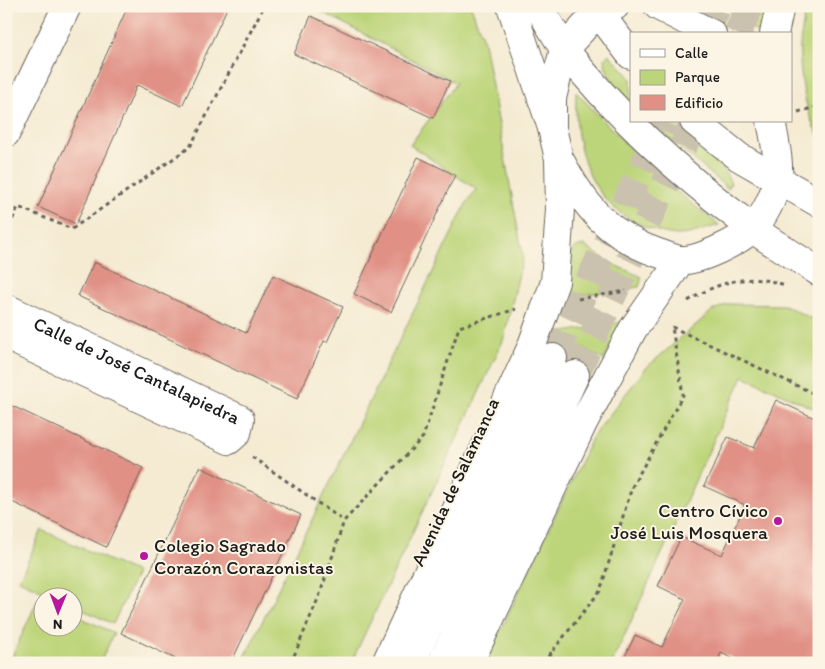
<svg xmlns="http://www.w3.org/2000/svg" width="825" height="669" font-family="Itim,sans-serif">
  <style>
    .green { fill: #bdd57a; stroke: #6c784b }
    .building { fill: #e19085 }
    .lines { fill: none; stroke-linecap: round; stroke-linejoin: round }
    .highway-tunnel { stroke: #cac2ae; stroke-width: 28; stroke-dasharray: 28 14; stroke-linecap: butt }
    .minor-casing { stroke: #68645c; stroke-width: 30 }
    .major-casing { stroke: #68645c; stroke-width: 30 }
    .highway-casing { stroke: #68645c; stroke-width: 30 }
    .path { stroke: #68645c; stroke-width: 3; stroke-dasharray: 4 4; stroke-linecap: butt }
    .minor { stroke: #fff; stroke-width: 28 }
    .major { stroke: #fff; stroke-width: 28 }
    .highway { stroke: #fff; stroke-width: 28 }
    .poi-dot { fill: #b5179e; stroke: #fcf5e5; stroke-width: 2 }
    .labels { text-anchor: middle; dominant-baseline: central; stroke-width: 4; stroke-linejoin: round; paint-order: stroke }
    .street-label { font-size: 19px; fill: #1c1c1c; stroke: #fcf5e5 }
    .poi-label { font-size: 19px; fill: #1c1c1c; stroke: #fcf5e5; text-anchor: end }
  </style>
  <rect width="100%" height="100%" fill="#fcf5e5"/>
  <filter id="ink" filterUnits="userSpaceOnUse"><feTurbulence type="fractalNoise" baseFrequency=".02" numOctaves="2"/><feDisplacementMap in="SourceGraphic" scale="10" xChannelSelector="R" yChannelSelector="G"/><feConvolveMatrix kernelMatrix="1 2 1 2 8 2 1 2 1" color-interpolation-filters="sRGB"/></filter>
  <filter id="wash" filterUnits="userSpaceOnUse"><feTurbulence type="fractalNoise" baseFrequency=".0096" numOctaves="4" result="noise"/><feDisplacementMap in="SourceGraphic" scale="20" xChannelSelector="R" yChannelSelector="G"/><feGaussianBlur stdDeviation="1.12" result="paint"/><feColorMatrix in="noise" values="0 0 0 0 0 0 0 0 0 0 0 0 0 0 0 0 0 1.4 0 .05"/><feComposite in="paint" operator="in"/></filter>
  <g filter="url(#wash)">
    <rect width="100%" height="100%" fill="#f5ebd3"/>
    <path class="green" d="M311,6H471L484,42L523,257L503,341L351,663H242L466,204L476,189L410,145L456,83Z
      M725,6H770L757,32Z
      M804,6H819V136C806,118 798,68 800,45C801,32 805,20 804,6Z
      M609,54L631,78V103C619,89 604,76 605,58Z
      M576,92L656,175L719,225C707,228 692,235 679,235C666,235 650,229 639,224C586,199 574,145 576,92Z
      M649,121H673L694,143L719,162L731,183L728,189Z
      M583,245L612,264L642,277L639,287L562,298L571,252L576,247Z
      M729,304L784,305L819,322V411L743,376L612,663H485L593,436L646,368L713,310Z
      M622,322L604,360L553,334Z
      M42,530L137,573L113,624L73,605L72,596H54L19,580Z
      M38,599L42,601V626H72L73,614L114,633L100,663H9Z"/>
    <g id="blocks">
      <path class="building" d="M128,6H228L182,106L137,85L76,224L38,207Z
        M311,16L450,81L433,118L294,54Z
        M418,157L455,175L391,312L354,294Z
        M94,262L246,333L273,275L343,307L327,342L324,341L297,399L78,296Z
        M776,400L819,420V663H742L721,653L717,663H622L635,635L662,647L685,599L658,586L681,537L722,555L745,505L704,486L728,437L754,448Z
        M6,403L143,468L106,547L6,499Z
        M200,467L301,515L231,663H184L121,633Z"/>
    </g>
  </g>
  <g filter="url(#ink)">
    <use href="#blocks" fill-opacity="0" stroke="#68645c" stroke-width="1"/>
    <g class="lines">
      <path class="highway-tunnel" d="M705,34L718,6
        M737,34L750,6
        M553,358L664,121
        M575,375L695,121"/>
      <defs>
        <g id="minor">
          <path d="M6,133L67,6"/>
          <path id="s1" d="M6,308L240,419L237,433L229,440L6,336"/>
        </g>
        <path id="major" d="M511,6L552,128
          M538,6L564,49"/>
        <path id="highway" d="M658,6L712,34
          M598,12L631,55
          M774,34L780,6
          M564,49C617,117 683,176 752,228C773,244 797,257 819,272
          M694,121L739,157L819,203
          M561,162C585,207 609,236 658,253C665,255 673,259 680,260C698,262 739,241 752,229C763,219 774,196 777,182C781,166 774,137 771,121
          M386,663L531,348L555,282L560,209L559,159L552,128V98L564,49L598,12L615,6
          M411,663L553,358
          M442,663L575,375
          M469,663L583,423L633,329L681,260"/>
      </defs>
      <use href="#minor" class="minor-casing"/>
      <use href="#major" class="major-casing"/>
      <use href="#highway" class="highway-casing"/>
      <path class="path" d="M798,112L819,106
        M6,234L18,207L72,229L190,147L264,6
        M578,299L626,291
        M688,301C720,281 749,273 785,285
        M672,327L819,396
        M252,457L344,521
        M550,652L553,663
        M291,663L320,594L344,521L423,437L459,327L516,309
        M543,663L600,591L632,487L683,395L672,327"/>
      <use href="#minor" class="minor"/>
      <use href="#major" class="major"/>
      <use href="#highway" class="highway"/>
    </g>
  </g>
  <g class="poi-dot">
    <circle cx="778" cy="521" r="5"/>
    <circle cx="144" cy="556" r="5"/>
  </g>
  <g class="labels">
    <g class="street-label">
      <text stroke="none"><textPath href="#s1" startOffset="145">Calle de José Cantalapiedra</textPath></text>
      <text transform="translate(455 482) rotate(-65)">Avenida de Salamanca</text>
    </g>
    <g class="poi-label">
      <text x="768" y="510">Centro Cívico<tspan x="768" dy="22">José Luis Mosquera</tspan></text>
      <text x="154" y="545" text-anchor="start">Colegio Sagrado<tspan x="154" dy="22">Corazón Corazonistas</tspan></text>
    </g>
  </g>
  <rect width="825" height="669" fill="none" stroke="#fcf5e5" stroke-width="25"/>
  <rect x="630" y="32" width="162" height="90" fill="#fcf5e5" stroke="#a29e95"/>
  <rect x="640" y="49" width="25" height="8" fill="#ffffff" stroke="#a29e95"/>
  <text x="675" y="58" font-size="15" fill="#1c1c1c">Calle</text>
  <rect x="640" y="70" width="25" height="15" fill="#bdd57a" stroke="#a29e95"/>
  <text x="675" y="82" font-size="15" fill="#1c1c1c">Parque</text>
  <rect x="640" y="95" width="25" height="15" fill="#e19085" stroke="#a29e95"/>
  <text x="675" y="108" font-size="15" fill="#1c1c1c">Edificio</text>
  <g transform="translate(58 612) rotate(181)"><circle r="24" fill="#fcf5e5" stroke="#a29e95"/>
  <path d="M0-4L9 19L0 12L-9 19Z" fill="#b5179e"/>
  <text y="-8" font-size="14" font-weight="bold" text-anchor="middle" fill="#1c1c1c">N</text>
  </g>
</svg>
